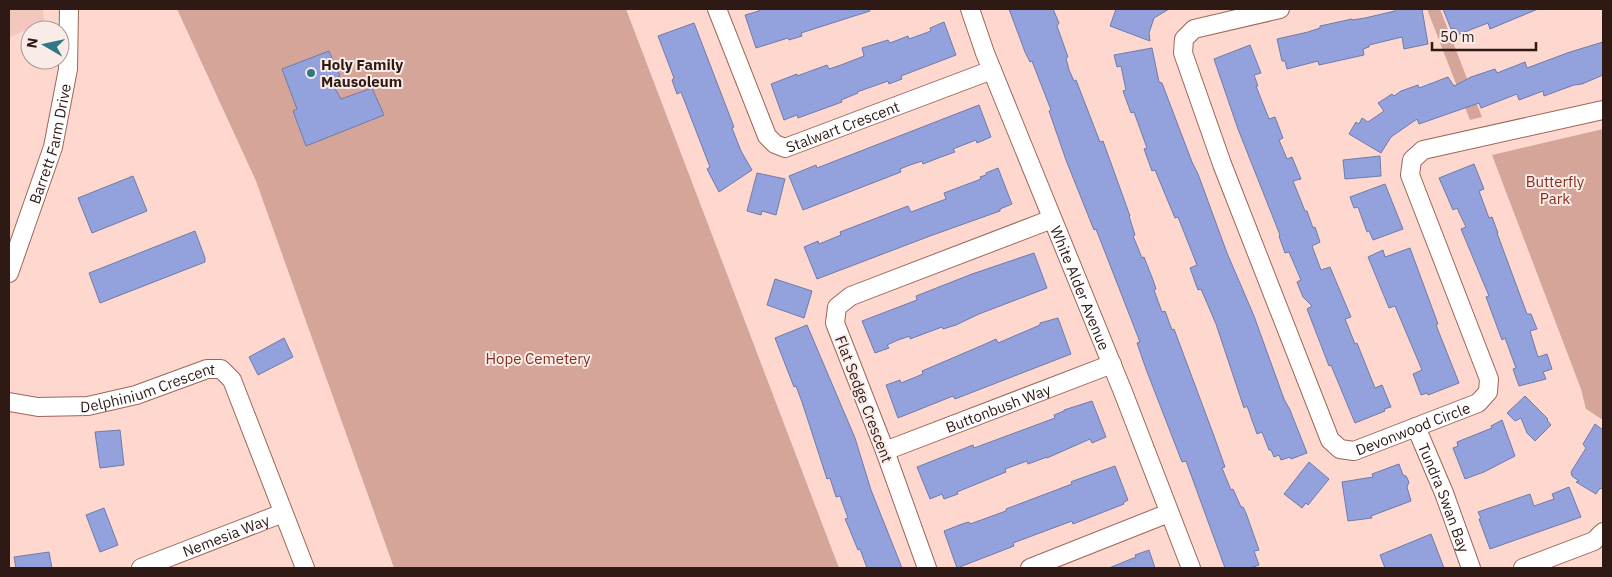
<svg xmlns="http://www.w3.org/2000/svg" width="1612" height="577" font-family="'IBM Plex Sans',sans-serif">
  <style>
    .built { fill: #f3c7be }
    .green { fill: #d6a599 }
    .building { fill: #93a1dd; stroke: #6f7bab }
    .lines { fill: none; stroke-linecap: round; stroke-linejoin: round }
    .minor-casing { stroke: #9d6658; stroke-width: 20 }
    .minor { stroke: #fff; stroke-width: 18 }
    .poi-dot { fill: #327785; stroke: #f9ece8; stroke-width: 2 }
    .labels { text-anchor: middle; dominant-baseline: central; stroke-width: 4; stroke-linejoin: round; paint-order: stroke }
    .poi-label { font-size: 15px; font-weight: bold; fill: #2f1914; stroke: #f9ece8; text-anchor: start }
    .street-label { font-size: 15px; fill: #2f1914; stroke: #f9ece8 }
    .park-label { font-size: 15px; fill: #84311f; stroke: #f9ece8 }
  </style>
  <rect width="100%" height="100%" fill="#fed8ce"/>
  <path class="built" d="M9,9H43L44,21L9,38Z"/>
  <path class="green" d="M177,9H626L839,568H394L256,181Z
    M1427,9H1440L1482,117L1470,120Z
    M1603,129V420L1586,409L1581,389L1492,155Z"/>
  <path class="building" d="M758,9H869L870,11L801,33L802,36L789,40L788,38L756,48L745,15L759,11Z
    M1009,9H1053L1059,23L1057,26L1068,57L1066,58L1069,70L1074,81L1076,80L1100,142L1103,141L1130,216H1129L1135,235L1133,236L1138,248L1142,258L1144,257L1153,280L1156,289L1154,290L1162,312L1165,311L1172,330L1174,329L1214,436L1225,467L1222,468L1231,490L1233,489L1241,507H1243L1246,513L1259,550L1254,551L1259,565L1250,568H1225L1186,461L1182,462L1146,369L1137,343L1140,342L1096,229L1094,230L1066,160L1049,111L1051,110L1032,61L1030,62L1025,52Z
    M1116,9H1169L1154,18L1149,33L1150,41L1110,26Z
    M1395,9H1422L1428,44L1404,49L1402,37L1369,45V47L1363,49L1364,55L1319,65L1318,61L1287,69L1285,61H1282L1277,39L1308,32L1320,28V26L1352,19V20L1365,18L1395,11Z
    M1443,9H1538L1490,29L1488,23L1457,35L1454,28L1451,29Z
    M944,22L956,55L901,76L902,79L889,84L888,81L857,92L858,93L841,100L842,102L798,118L797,115L784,120L771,84L797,74V76L827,65L829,69L841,65L864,56L862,48L888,40L890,43L908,36L909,39L931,31L930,28Z
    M694,23L734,127L732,128L741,151L752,170L719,192L707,169L710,167L681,92L677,94L672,80L674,78L658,36Z
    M1603,42V75L1582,84L1574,85L1544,96L1543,91L1519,100L1517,94L1481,108L1479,103L1419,124L1417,119L1391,137L1381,153L1349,134L1356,122L1359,124L1362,118L1368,122L1384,111L1378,103L1392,94L1394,96L1401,91L1418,85L1419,88L1448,77L1454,86L1471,77L1495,69L1497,73L1525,62L1527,68L1570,52Z
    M1250,45L1261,73L1254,75L1258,86H1256L1269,119L1275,117L1283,138L1279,140L1287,159L1292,157L1301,179L1293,181L1305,211H1307L1313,228L1315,227L1320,242L1312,246L1321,270L1330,267L1351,317L1345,319L1355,344L1357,343L1375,388L1382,385L1391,407L1384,409L1385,411L1355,423L1331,365L1329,366L1319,340L1307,309L1312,306L1303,297L1297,282L1301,280L1289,252L1285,253L1279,236L1280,235L1238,129L1214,59Z
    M1152,48L1159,82L1162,83L1192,162L1198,174L1227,253L1254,316L1284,399L1290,410L1307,453L1291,459L1290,457L1281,460L1279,455L1274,457L1271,450H1269L1262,432L1257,434L1247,406L1244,408L1216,324L1201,289L1198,290L1190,268L1197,265L1178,217L1175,218L1155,170L1152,171L1144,149L1147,148L1134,112L1131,113L1123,91L1126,90L1121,66L1117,67L1114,55Z
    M329,51L340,76L330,80L341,99L372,88L384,115L306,146L293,111L297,109L282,69Z
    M979,105L991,137L977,143L976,140L953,149L955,152L941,157L923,164L922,161L910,165L900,169L901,172L803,210L789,176L816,165L817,168Z
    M1380,156L1381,176L1345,179L1343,160Z
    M1474,164L1484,189L1479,191L1489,218L1492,217L1498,233H1497L1527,314H1531L1537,329L1530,331L1538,357L1547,354L1552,369L1543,372L1546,379L1519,386L1513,369L1516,368L1505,338L1502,340L1486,297L1489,296L1461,229L1466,227L1457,208L1453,210L1439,178Z
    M998,168L1012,204L1000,209V211L930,236L817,279L804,247L818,241L819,244L841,235L840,232L908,206L911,212L946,199L944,193L981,179L980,177L986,175V173Z
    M757,173L785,179L776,215L762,211L761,215L747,211Z
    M133,176L147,211L92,233L78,198Z
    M1385,184L1403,229L1373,240L1369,231L1367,232L1358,207L1354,208L1350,197Z
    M195,231L205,258V262L100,303L89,273Z
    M1410,248L1438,324L1436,325L1459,383L1428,395L1427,393L1421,395L1413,374L1422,370L1395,306L1389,308L1368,257L1383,250L1385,257Z
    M1034,253L1047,288L979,314L956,325L943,329L942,327L910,339V336L898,340L887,345L889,348L875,353L862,321L917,300L916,296L972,274Z
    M775,279L812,291L804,318L767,305Z
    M1058,318L1071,354L955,399L953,396L898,418L886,385L900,380L901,383L923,374L922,371L983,345L996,339L998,343L1040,325V323Z
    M807,325L855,438L871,490L902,568H867L860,549L858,550L849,528L845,519L848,518L840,496L836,497L830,478L827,479L802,402L796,386L794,387L775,338Z
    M284,338L293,357L258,375L249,357Z
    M1525,396L1548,419L1547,420L1551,425L1535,441L1527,433L1521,418L1515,421L1507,413Z
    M1092,401L1106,437L1092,443L1090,439L1047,458V457L1028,464L1027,461L1005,469L1006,472L957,492L958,494L944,499L942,494L930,499L917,467L973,445L974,448L1055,418L1054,415L1064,411V410Z
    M1502,420L1515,456L1484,472L1465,479L1453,448L1458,446L1457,442L1492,428L1491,426Z
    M1595,424L1603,430V489L1600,488L1596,494L1576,482L1579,481L1572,476L1571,472L1586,448L1583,444Z
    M120,430L124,465L100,468L95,432Z
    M1309,462L1329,479L1308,505L1306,503L1302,508L1284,494Z
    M1399,464L1403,475L1406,476L1409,482L1407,487L1411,501L1371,516L1372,518L1348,521L1342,482L1373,477L1372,474Z
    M1115,466L1128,500L1123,503L1124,504L1073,524L1072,521L1013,543L1014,546L957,568L944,531L962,524L969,522L970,524L1006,511V509L1072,484L1071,482L1073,481Z
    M1569,487L1581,517L1490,549L1479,519L1481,518L1478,512L1530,494L1534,506L1554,499L1552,494Z
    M104,508L118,545L100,552L86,515Z
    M1431,534L1444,568H1385L1380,555Z
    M1149,550L1155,568H1109L1136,557L1135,555Z
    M49,552L52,568H16L14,557Z"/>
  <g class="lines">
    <defs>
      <g id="minor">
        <path id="s1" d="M717,9L767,136L775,144L785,148L992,70"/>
        <path id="s2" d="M970,9L985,53L1123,392L1191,568"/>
        <path id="s3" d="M1280,9L1194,29L1184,39L1183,53L1222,164L1330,440L1340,449L1354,451L1478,403L1488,392L1489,379L1410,175L1412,160L1423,150L1603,110"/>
        <path id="s4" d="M9,273L53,147L68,69L69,9"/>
        <path id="s5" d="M9,402L38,407L88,406L136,395L207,369H221L232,380L305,568"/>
        <path id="s6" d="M1416,427L1444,493L1471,568"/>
        <path id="s7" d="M885,451L1112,364"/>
        <path id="s8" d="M141,568L283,513"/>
        <path d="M927,568L885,451L835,323L837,307L851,296L1052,219"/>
        <path d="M1030,568L1169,513"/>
        <path d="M1523,568L1594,541L1603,532"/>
      </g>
    </defs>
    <use href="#minor" class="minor-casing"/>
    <use href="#minor" class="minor"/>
  </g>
  <circle class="poi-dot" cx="311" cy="73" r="5"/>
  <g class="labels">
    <g class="poi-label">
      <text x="321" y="64">Holy Family<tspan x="321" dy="17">Mausoleum</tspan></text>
    </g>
    <g class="street-label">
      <text stroke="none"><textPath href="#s1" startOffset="220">Stalwart Crescent</textPath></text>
      <text stroke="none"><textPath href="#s4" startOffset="136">Barrett Farm Drive</textPath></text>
      <text stroke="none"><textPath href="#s2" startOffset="300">White Alder Avenue</textPath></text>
      <text stroke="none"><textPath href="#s5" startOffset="142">Delphinium Crescent</textPath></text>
      <text transform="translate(864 399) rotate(69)">Flat Sedge Crescent</text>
      <text stroke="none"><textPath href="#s7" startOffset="121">Buttonbush Way</textPath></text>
      <text stroke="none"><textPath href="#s3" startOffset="621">Devonwood Circle</textPath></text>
      <text stroke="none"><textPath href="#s6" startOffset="76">Tundra Swan Bay</textPath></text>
      <text stroke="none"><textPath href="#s8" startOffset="91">Nemesia Way</textPath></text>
    </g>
    <g class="park-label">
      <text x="1555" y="181">Butterfly<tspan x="1555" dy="17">Park</tspan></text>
      <text x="538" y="358">Hope Cemetery</text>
    </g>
  </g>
  <rect width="1612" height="577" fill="none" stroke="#2f1914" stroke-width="20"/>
  <g transform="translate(45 45) rotate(279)"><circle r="24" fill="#f9ece8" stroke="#a89893"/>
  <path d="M0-4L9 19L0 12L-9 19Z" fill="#327785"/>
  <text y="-8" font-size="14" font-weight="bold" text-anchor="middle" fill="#2f1914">N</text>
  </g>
  <path d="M1432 42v8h104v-8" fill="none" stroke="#2f1914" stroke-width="2.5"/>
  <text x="1440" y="42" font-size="15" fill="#2f1914" stroke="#f9ece8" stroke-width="4" paint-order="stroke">50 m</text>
</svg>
